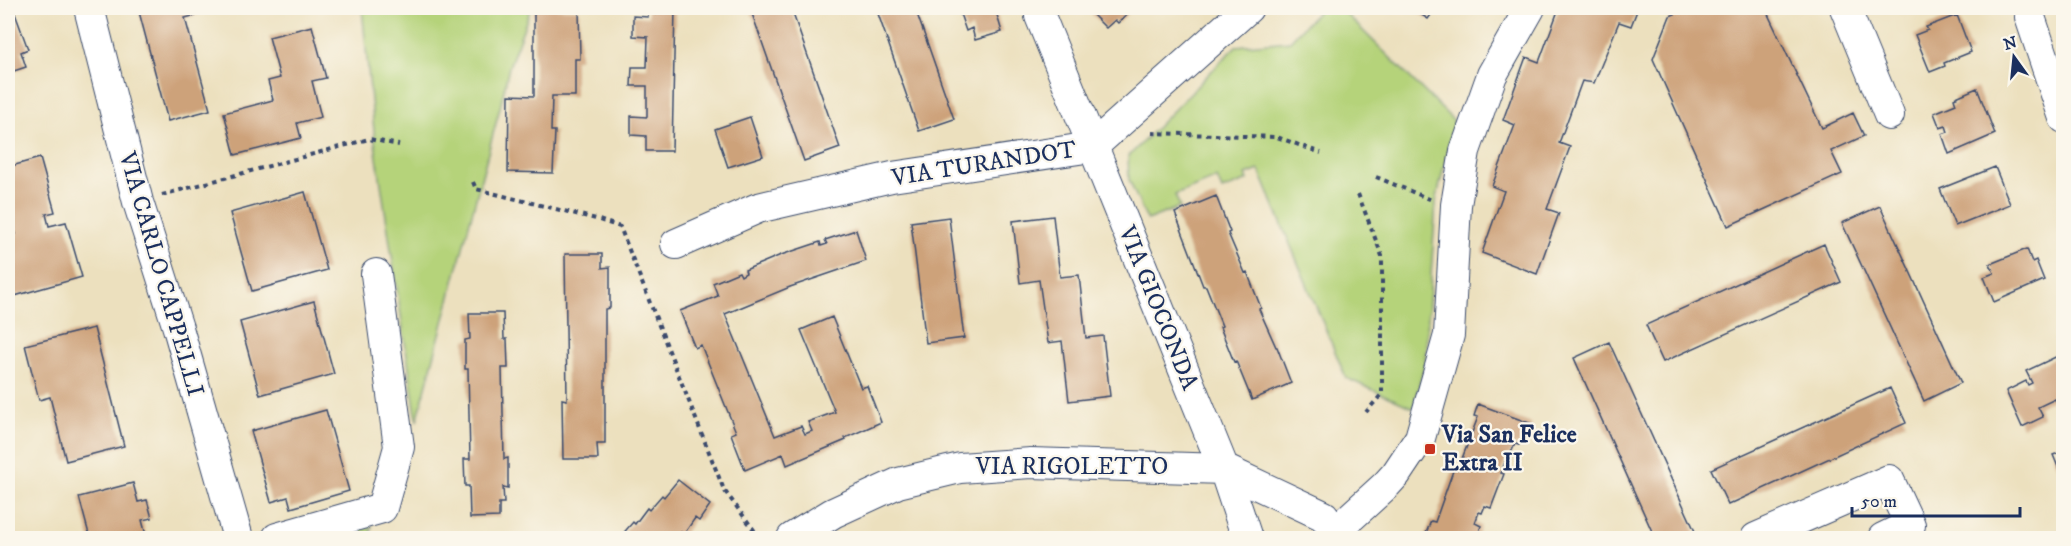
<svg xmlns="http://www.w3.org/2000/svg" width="2071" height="546" font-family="'IM FELL DW Pica',serif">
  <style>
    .green { fill: #b5d37a; stroke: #68816c; stroke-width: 1.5 }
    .building { fill: #cda27a }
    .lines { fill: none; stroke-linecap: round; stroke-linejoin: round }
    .minor-casing { stroke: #3a4a6c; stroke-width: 32 }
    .path { stroke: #3a4a6c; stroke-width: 4; stroke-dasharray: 4.5 4.5; stroke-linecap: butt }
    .minor { stroke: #fff; stroke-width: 30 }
    .poi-dot { fill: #c8321e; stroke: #fbf7ec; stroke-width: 2 }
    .labels { text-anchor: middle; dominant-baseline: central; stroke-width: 4.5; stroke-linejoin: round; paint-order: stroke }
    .street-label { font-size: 24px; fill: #1b2f5e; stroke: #fbf7ec }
    .poi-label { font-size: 24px; font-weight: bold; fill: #1b2f5e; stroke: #fbf7ec; text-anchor: start }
  </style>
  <rect width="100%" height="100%" fill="#fbf7ec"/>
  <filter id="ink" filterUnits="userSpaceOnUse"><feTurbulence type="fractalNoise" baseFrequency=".0167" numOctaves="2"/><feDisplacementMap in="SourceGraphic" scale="12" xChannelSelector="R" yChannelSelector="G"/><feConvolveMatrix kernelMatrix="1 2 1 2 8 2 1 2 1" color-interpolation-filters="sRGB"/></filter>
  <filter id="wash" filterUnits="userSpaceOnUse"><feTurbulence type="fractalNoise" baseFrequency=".008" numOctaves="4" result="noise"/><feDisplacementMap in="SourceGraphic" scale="24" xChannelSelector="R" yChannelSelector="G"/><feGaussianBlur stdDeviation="1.35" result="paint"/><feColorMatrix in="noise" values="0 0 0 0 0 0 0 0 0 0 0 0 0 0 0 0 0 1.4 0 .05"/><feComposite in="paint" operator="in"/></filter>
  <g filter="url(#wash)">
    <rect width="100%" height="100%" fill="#ece0be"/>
    <path class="green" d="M362,8H531L509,67L501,104L417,421L376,151Z
      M1321,8H1340L1454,121L1436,202L1425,362L1413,408L1346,378L1259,170L1246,175L1248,180L1222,190L1217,178L1175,195L1180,207L1147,220L1129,180L1128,157L1236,46L1290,41Z
      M372,526L369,538H331Z"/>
    <g id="blocks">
      <path class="building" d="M8,8H13L28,49L21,52L26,67L8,73Z
        M138,8H181L182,12L198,8L200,14L185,18L210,110L168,121Z
        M534,8L579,9L580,59H575V96H552L551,131H555L553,173L508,172L509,95L534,96Z
        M648,8H675L672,151H646V136L631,135V116L647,117V86H631L632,67H647L648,37L633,36V16L648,17Z
        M750,8H791L840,148L804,161Z
        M876,8H915L954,119L919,131Z
        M958,8H995L1002,32L975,40L972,28L966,31Z
        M1086,8H1131L1133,9L1118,23L1115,20L1106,28Z
        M1402,8H1436L1428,19L1411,8L1408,12Z
        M1559,8H1638L1631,26L1619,22L1594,83L1582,81L1559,143L1570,147L1547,209L1559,213L1537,274L1482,253L1504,191L1492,186L1515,125L1503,120L1526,57L1539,62Z
        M1688,8H1765L1822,128L1853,113L1864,136L1831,151L1842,174L1728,226L1653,59L1670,16Z
        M1957,15L1971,52L1944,63L1945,66L1930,72L1915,35L1928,30L1926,27Z
        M312,26L326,78L312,81L321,117L297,123L301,138L235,155L224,113L273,100L268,81L280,78L269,37Z
        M1977,88L1995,134L1949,154L1942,134L1948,132L1946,126L1940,128L1934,113L1956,104L1954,98Z
        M750,117L763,156L728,167L715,129Z
        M40,158L55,212L46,214L49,226L66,222L82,277L11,297L8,286V237L16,234L13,224L8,226V167Z
        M1995,167L2010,204L1955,226L1940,189Z
        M305,192L327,270L252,291L230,213Z
        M1216,196L1230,232L1228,233L1245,273L1247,272L1261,308L1259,309L1276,347H1277L1291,383L1252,400L1236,361L1234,362L1220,327L1222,326L1206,286H1203L1175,213Z
        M1880,206L1961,383L1924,401L1842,223Z
        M1053,216L1060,277L1079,275L1086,338L1103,336L1110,396L1069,401L1062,341L1048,343L1039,280L1020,283L1013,221Z
        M949,217L964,338L926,343L911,222Z
        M856,230L866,261L790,287L725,314L775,436L801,426L805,434L812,431L808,422L835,412L801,330L832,317L861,388L867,386L881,422L845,438L846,440L787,465L783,454L745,470L731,434L736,432L701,345L695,348L680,311L718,296L713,283L739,272L741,276L746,273L745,270L781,255L820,242L821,246L827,244L825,240Z
        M1824,244L1841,282L1663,362L1646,325Z
        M2027,249L2032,262L2036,260L2044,280L1994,302L1984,277L1994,273L1990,264Z
        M565,254H602V268L610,267V308L605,309V444H597L598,459H563L562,399L567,400Z
        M314,301L334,374L260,395L240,322Z
        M469,313H503L504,339H507L508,368H502L504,459L508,458V488L503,487L504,503H499V517L470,518L469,486H465L464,459H470L468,369H465V340L470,339Z
        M94,328L124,446L66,461L50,397L39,400L25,345Z
        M1609,342L1698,538H1655L1574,358Z
        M2064,353V401L2058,404L2055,399L2038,407L2043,417L2022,427L2006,391L2026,381L2028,385L2032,383L2026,371Z
        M1890,388L1906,423L1728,505L1711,469Z
        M1478,404L1532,424L1528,435L1524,434L1519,445L1515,444L1510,455L1508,454L1501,473L1504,474L1491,508L1485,506L1482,513L1479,512L1475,523L1481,526L1477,538H1424L1431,521L1435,522L1454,468L1458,469L1478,417L1474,416Z
        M326,410L349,491L291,508L288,497L271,502L251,431Z
        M2064,451V473L2061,474L2053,455Z
        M678,480L710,505L699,521L695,518L684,534L681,532L676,538H616L618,536L620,537L633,522L635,524L647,508L649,510L662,495L664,497Z
        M133,483L138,502L147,500L152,518L142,520L146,535L137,538H90L79,497Z"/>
    </g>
  </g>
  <g filter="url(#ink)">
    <use href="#blocks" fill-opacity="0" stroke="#3a4a6c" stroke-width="1.5"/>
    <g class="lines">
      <defs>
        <path id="minor" d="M89,8L138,202L178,328L238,538
          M1845,8L1889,115
          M1040,16L1224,469L1247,538
          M2030,17L2064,118
          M676,244L758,208L892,177L1092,147L1248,8
          M277,538L382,508L399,447L376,274
          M792,538L833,513L898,483L960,468L1031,463L1224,469L1324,516L1335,532L1338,538
          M1328,538L1386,485L1396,474L1420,438L1449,335L1456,205L1465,151L1492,75L1530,8
          M1756,538L1889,480L1910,525L1883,538"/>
      </defs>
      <use href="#minor" class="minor-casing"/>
      <path class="path" d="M1152,133L1277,137L1321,153
        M1376,177L1432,200
        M473,182L476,189L596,219L620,227L724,490L760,538
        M1358,194L1382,256V394L1366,412
        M162,195L369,139L399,145"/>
      <use href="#minor" class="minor"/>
    </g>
  </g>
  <rect class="poi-dot" x="1424" y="443" width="12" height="12" rx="3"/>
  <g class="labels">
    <g class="street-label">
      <text transform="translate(984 164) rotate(-9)">VIA TURANDOT</text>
      <text transform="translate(161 274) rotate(74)">VIA CARLO CAPPELLI</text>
      <text transform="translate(1158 308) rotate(68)">VIA GIOCONDA</text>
      <text x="1072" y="467">VIA RIGOLETTO</text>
    </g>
    <g class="poi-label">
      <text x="1442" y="435">Via San Felice<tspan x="1442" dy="28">Extra II</tspan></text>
    </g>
  </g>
  <rect width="2071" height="546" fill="none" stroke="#fbf7ec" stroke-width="30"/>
  <g transform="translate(2014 57) rotate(345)" stroke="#fbf7ec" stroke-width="4.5" paint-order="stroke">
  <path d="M0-4.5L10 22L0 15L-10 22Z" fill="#1b2f5e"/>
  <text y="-9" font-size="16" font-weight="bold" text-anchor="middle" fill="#1b2f5e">N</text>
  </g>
  <path d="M1852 507v9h168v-9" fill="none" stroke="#1b2f5e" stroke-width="3"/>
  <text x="1861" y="507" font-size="18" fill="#1b2f5e" stroke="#fbf7ec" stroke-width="4.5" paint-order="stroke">50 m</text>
</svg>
